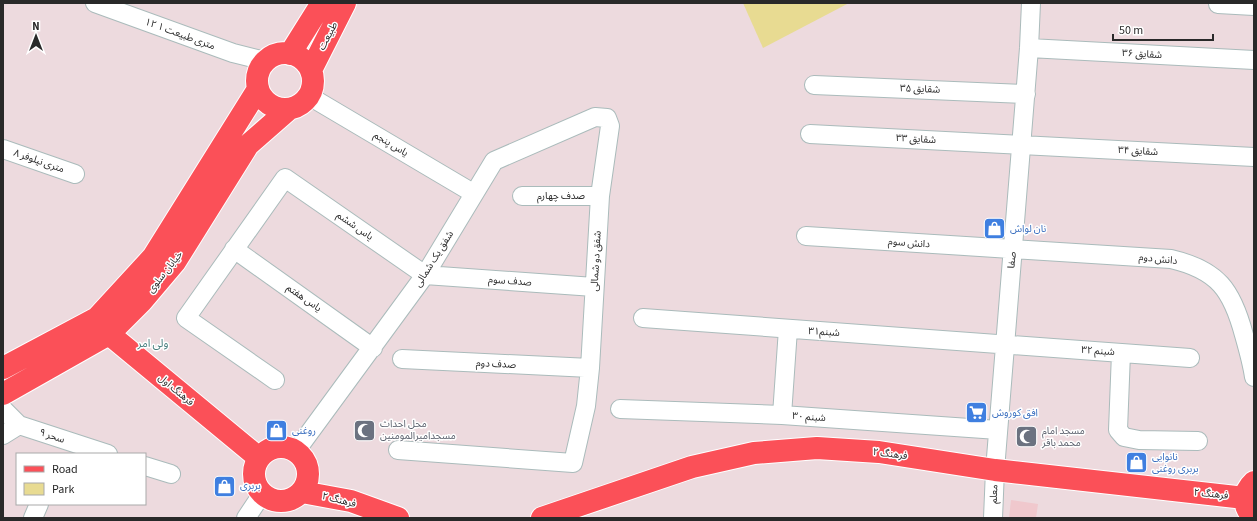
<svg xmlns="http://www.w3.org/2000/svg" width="1257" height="521" font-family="'Source Sans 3','Noto Sans Arabic',sans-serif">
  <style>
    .education { fill: #f0c8cd }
    .green { fill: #e8db92 }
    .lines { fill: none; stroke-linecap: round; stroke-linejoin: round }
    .minor-casing { stroke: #abb; stroke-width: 20 }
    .major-casing { stroke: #fff; stroke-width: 24 }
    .minor { stroke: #fff; stroke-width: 18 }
    .major { stroke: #fb5058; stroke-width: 22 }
    .labels { text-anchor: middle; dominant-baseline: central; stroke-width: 3; stroke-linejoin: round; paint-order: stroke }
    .street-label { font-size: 10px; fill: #292929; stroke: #fff }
    .shop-label { font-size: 10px; fill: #366cbe; stroke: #fff; text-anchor: start }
    .worship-label { font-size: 10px; fill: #5b616d; stroke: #fff; text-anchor: start }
    .neighbourhood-label { font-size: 11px; fill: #467d7d; stroke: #fff }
  </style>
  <rect width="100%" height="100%" fill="#eddade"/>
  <path class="education" d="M1011,500L1038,504L1036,518H1009Z"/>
  <path class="green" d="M743,3H849L763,48Z"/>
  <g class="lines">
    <defs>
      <path id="minor" d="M95,3L233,53L265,61
        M1218,4L1254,6
        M1029,48L1254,60
        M814,85L1026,94
        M309,96L473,193
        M810,134L1254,157
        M3,149L75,174
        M522,196H600
        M806,236L1171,259C1218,270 1232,290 1244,335C1248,349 1252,363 1254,377
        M234,249L373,348
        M643,318L1190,358
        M1121,353L1118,430L1124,437L1139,440L1198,441
        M402,359L590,368
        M275,380L186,318L285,178L425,275L594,287
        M3,409L19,425L108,454
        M620,409L782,415L998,430
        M782,415L788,329
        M3,435L19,425
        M296,451L425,275L494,161L595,117L607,118L610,126L600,196L590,368L586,406L573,463L398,450
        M145,466L171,474
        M33,518L39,504
        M246,518L262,494
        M993,518L995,470L1029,48L1031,3"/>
      <path id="major" d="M257 81a28 28 0 1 1 56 0a28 28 0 1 1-56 0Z
        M290,54L322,3
        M311,70L345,3
        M100,323L109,334L259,458
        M3,368L97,318L153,257L258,89
        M3,394L109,334L142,301L175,262L248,145L288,110
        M254 474a27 27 0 1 1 54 0a27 27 0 1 1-54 0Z
        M1254,482C1243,492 1242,507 1254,517
        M302,492L351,501L398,518
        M542,518L692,467L754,453L817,448L879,452L995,470L1245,498"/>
    </defs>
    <use href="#minor" class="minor-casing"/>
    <use href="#major" class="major-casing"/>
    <use href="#minor" class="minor"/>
    <use href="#major" class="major"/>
  </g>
  <defs>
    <symbol id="shop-square" viewBox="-11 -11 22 22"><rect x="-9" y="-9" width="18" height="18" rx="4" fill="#3f7fe0" stroke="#fff"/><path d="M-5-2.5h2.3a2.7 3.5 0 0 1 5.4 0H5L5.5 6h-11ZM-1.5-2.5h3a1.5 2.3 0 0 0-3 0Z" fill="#fff"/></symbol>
    <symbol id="supermarket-square" viewBox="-11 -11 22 22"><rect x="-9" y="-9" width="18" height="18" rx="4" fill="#3f7fe0" stroke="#fff"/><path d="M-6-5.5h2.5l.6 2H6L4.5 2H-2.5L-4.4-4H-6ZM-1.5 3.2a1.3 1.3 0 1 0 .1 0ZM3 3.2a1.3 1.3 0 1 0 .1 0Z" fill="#fff"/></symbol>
    <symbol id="mosque-square" viewBox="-11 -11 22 22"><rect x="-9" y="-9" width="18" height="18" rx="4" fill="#6b7280" stroke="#fff"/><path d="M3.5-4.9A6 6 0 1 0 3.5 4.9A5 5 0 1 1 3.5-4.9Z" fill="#fff"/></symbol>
  </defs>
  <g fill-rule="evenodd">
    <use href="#shop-square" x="982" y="216" width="25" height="25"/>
    <use href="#supermarket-square" x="964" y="400" width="25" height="25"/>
    <use href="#mosque-square" x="352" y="418" width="25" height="25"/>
    <use href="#shop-square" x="264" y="418" width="25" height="25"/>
    <use href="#mosque-square" x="1014" y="424" width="25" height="25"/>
    <use href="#shop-square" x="1124" y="450" width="25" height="25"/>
    <use href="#shop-square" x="212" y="474" width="25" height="25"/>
  </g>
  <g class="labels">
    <g class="street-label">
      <text transform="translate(180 34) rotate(20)">۱۲ متری طبیعت ۱</text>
      <text transform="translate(328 36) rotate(-63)">طبیعت</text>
      <text transform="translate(1142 54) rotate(3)">شقایق ۳۶</text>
      <text transform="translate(920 89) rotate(2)">شقایق ۳۵</text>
      <text transform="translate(916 139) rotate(3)">شقایق ۳۳</text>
      <text transform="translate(391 144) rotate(31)">یاس پنجم</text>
      <text transform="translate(1138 151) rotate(3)">شقایق ۳۴</text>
      <text transform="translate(39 161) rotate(19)">۸ متری نیلوفر</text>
      <text x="561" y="196">صدف چهارم</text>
      <text transform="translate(355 226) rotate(35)">یاس ششم</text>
      <text transform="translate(909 243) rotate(4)">دانش سوم</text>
      <text transform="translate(434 259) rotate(-58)">شفق یک شمالی</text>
      <text transform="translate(1158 259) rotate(6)">دانش دوم</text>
      <text transform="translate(1012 260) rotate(-85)">صفا</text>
      <text transform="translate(596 261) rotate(-87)">شفق دو شمالی</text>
      <text transform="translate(165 272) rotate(-52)">خیابان سلوی</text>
      <text transform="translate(510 281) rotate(4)">صدف سوم</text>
      <text transform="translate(304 298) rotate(35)">یاس هفتم</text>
      <text transform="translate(824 332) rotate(4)">شبنم۳۱</text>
      <text transform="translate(1098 351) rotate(4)">شبنم ۳۲</text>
      <text transform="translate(496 364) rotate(3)">صدف دوم</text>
      <text transform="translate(176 390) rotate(40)">فرهنگ اول</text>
      <text transform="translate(809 417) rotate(4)">شبنم ۳۰</text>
      <text transform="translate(52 436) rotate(18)">سحر ۹</text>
      <text transform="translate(890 454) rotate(7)">فرهنگ ۲</text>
      <text transform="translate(994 494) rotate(-88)">معلم</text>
      <text transform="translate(1211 494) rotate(6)">فرهنگ ۲</text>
      <text transform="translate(339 500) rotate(14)">فرهنگ ۲</text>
    </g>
    <g class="shop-label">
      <text x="1010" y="229">نان لواش</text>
      <text x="992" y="413">افق کوروش</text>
      <text x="292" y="431">روغنی</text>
      <text x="1152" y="457">نانوایی<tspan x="1152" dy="12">بربری روغنی</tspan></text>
      <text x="240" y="486">بربری</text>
    </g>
    <g class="worship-label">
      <text x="380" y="424">محل احداث<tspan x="380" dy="12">مسجدامیرالمومنین</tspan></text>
      <text x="1042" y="431">مسجد امام<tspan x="1042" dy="12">محمد باقر</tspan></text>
    </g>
    <g class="neighbourhood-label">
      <text x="153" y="343">ولی امر</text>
    </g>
  </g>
  <rect width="1257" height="521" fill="none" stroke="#292929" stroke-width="8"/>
  <rect x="16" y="453" width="130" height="52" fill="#ffffff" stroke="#a9a9a9"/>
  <rect x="24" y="466" width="20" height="6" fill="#fb5058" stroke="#a9a9a9"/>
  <text x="52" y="473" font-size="12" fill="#292929">Road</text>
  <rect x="24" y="483" width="20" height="12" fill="#e8db92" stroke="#a9a9a9"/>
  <text x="52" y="493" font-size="12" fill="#292929">Park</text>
  <g transform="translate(36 36)" stroke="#ffffff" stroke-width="3" paint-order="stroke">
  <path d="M0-3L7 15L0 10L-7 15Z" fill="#292929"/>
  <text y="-6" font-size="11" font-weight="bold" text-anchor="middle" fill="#292929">N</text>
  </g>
  <path d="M1113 34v6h100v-6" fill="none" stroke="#292929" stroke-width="2"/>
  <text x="1119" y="34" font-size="12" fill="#292929" stroke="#ffffff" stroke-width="3" paint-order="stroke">50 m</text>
</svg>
